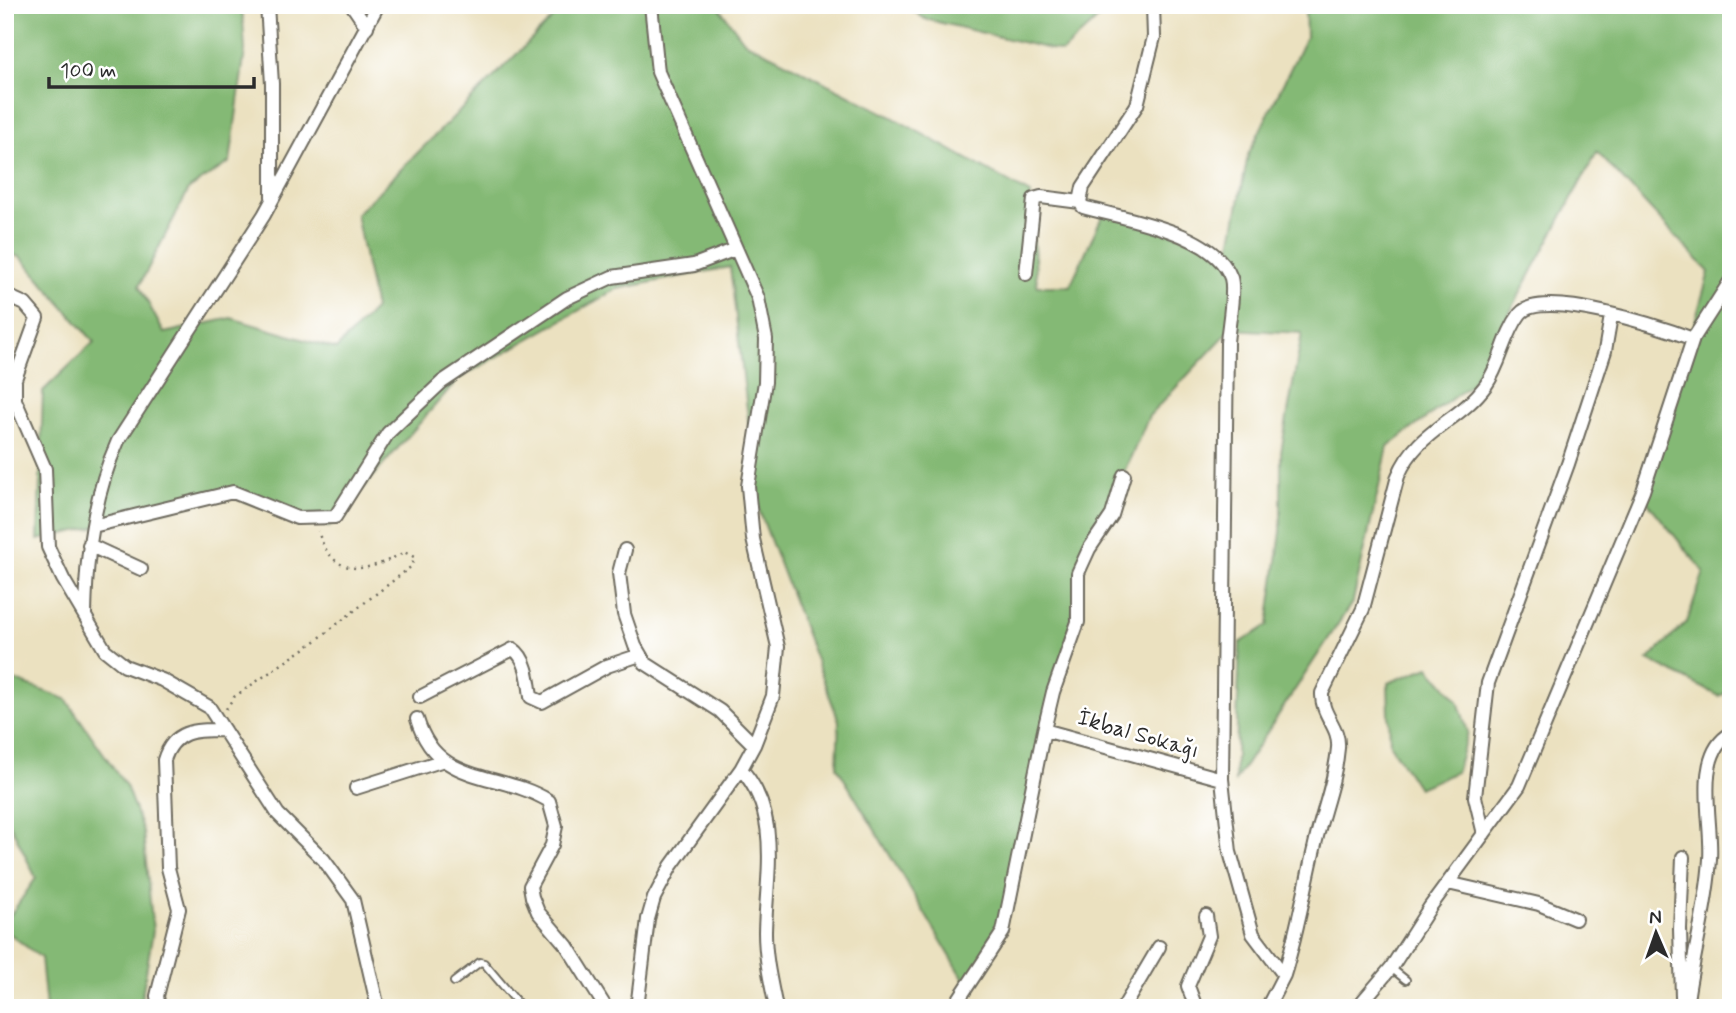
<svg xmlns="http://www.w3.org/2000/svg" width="1736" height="1013" font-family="Mynerve,sans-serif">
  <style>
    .forest { fill: #84b975; stroke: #587250; stroke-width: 2 }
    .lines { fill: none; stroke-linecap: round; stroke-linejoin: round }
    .lane-casing { stroke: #6e6b5f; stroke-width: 10 }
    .street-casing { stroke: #6e6b5f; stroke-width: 16 }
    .path { stroke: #6e6b5f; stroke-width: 2.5; stroke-dasharray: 2 5; stroke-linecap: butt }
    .lane { stroke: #fff; stroke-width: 6 }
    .street { stroke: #fff; stroke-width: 12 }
    .labels { text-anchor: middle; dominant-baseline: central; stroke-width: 5; stroke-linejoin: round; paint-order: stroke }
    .street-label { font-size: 23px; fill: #2b2b2b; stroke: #fff }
  </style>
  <rect width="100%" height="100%" fill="#fff"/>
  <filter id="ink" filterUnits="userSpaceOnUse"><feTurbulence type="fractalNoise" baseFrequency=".0143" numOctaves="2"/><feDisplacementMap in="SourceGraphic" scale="14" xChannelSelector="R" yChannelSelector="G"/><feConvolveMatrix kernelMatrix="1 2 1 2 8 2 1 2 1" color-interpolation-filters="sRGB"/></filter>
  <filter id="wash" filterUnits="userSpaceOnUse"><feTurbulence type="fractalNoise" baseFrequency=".00686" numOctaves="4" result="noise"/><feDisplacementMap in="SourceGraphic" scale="28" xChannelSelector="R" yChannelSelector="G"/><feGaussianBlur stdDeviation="1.57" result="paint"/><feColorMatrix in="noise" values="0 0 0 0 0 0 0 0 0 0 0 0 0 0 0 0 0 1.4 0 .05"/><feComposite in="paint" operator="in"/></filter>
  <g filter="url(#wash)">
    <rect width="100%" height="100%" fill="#ebe1c0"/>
    <path class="forest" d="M5,5H242L245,50L230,162L189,189L139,286L164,333L231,318L336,349L375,309L356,214L566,5H717L744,41L890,116L1030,194L1037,286H1070L1104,212L1230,251L1248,155L1306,37L1305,5H1731V691L1719,696L1648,660L1687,622L1704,572L1645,499L1709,272L1597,152L1471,384L1388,447L1353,601L1235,781L1240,643L1268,625L1281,532V452L1302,333L1231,329L1149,416L1086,557L1001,925L967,984L837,767L839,721L759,510L730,267L617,289L458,379L329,527L228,496L38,540L43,391L94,342L21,257L5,253Z
      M905,5H1113L1062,52L925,19Z
      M1429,667L1458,701L1468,732L1456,772L1418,788L1390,745L1388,683Z
      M5,677L66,699L126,786L143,832L153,931L140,1008H46L41,958L5,930V923L36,878L11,826L5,822Z"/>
  </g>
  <g filter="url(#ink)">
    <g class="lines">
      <defs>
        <path id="lane" d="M1391,968L1406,980
          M454,982L480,962L484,963L522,1008"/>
        <path id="street" d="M267,5L272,84V197
          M352,5L367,27
          M1153,5L1154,37L1137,105L1083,187L1080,202L1083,207C1125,219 1215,232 1231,278C1235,292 1228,327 1227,343L1222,779L1230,852L1253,934L1284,975L1267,1008
          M1026,274L1034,199L1041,197L1080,202
          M5,295L25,304L37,318L15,379V400L45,469L48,547L63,579L105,650L125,666L162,680L209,707L278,814L324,860L353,900L378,1008
          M93,526L233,492L297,518L335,517L388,433L442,382L567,298L612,277L694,265L736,249
          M89,545L141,569
          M625,550L619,573L624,614L635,646L645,663L720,711L754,745
          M85,614C86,555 94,494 118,441L264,215L378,5
          M420,697L513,649C527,658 529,681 531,697L542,702L607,666L640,655
          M417,719C437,787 499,770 549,801L556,826L552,845L530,886L532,897L538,912L567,946L606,1008
          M1044,730L1222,779
          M741,769C782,814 766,877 765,932C765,958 771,983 776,1008
          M356,788L441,761
          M1484,834L1475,797L1488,683L1568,464L1605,351L1611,316
          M1448,883L1539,904L1575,919
          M1284,975C1297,933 1304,892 1314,849C1321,815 1335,783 1338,748C1340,726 1321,716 1322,693L1363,609L1398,476C1417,430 1459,422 1486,385C1501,364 1504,335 1520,314C1541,287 1664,328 1693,339
          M1682,997L1680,929L1683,857
          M159,1008L157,996L179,909L168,868L164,760C174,729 196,730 224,730
          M637,1008L648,919L654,898L671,866L741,769L754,745L773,696L778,647L753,539L748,486L765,382L766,339L758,298L658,72L651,5
          M953,1008L1003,932L1044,730L1053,692L1078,622V573L1089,549L1112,515L1124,475
          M1123,1008L1159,947
          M1196,1008L1188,986L1209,936L1206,916
          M1357,1008L1391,968L1430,907L1519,786L1643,491L1693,339L1731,280
          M1686,1008C1692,958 1707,909 1710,859C1713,823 1694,760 1727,736L1731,737"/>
      </defs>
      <use href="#lane" class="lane-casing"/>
      <use href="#street" class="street-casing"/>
      <path class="path" d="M226,709L234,697L314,642L412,566L414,557L404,552C368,573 333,580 318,531"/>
      <use href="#lane" class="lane"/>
      <use href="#street" class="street"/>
    </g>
  </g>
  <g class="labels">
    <g class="street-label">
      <text transform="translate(1138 735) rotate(16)">İkbal Sokağı</text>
    </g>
  </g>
  <rect width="1736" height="1013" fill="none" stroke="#fff" stroke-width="28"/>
  <g transform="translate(1656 933) rotate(358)" stroke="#ffffff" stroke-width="5" paint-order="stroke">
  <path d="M0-5L12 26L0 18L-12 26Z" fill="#2b2b2b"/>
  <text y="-10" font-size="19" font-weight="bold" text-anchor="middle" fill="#2b2b2b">N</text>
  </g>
  <path d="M49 77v10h205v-10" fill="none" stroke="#2b2b2b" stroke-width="3.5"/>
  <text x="60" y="77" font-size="21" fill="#2b2b2b" stroke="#ffffff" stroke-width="5" paint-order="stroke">100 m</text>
</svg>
